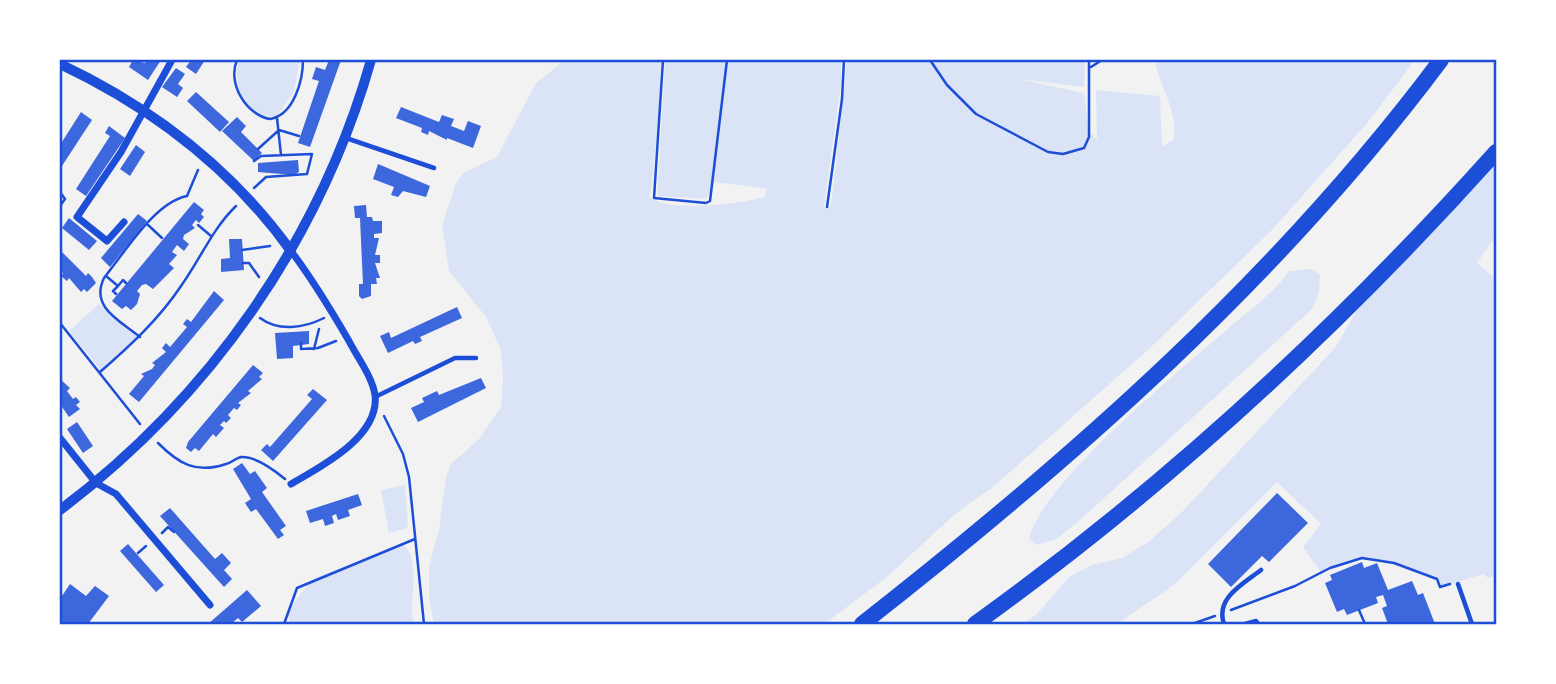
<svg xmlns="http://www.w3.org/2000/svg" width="1556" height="684" font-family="'DM Sans',sans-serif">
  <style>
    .green { fill: #dbe4f7 }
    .building { fill: #3d67dc }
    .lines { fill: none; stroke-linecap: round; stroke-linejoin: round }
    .path { stroke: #1d4ed8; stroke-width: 2.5 }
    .service { stroke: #1d4ed8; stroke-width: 4.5 }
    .minor { stroke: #1d4ed8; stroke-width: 7 }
    .tertiary { stroke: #1d4ed8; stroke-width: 10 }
    .motorway { stroke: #1d4ed8; stroke-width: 16 }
    .neatline { fill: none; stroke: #1d4ed8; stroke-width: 2.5 }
  </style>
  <rect width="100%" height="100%" fill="#f2f2f2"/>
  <path class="green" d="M239,60H300L294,91L277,116C248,121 230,83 239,60Z
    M565,60H661L658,127L650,197C669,213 740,204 764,197L767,189L715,182L706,199L657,196L665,60H841V84L824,207H830L832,197L847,60H1085L1084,87L1018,79L1084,93L1089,132L1097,139L1096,90L1160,96L1162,147L1174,139C1178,111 1159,86 1155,60H1415L1368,122L1271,231L1149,349L993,487L955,514L887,577L824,624H434L429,597V566L439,530L446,477L451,464L479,439L501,407L503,379L501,350L486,317L449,271L442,225L456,183L463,173L497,157L536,83Z
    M1496,152V236L1477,263L1496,279V575L1488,578L1484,574L1440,587L1436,578L1394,563L1365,558L1321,572L1303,547L1321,524L1277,482L1175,584L1117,624H1023L1037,614L1069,577L1091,565L1122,558L1147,543L1180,514L1335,348L1369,289Z
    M1310,269L1320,274L1319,292L1312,309L1080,520L1057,539L1036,545L1029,539C1041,483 1183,368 1231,326C1250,310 1275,292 1289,271Z
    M99,304L138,337L101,370L69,331Z
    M405,485L408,528L389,533L381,490Z
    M403,544C423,562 407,601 414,624H290L288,614L292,605L313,579Z"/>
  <path class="building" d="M133,60L145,63L147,60H161L148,80L129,67Z
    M191,60H205L196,74L186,67Z
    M329,60H341L310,147L298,143L319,81L312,79L316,67L325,70Z
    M176,68L185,74L178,84L183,88L177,97L162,87Z
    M196,92L229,122L220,132L187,101Z
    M401,107L439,122L442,115L454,119L451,126L464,131L468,121L481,126L473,148L447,138V140L429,131L428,135L421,132L422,128L396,118Z
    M81,112L92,120L60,169V145Z
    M237,117L246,126L241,132L262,153L254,161L222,131Z
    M109,126L125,138L86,196L76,189L110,136L105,133Z
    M136,145L145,152L130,176L120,169Z
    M298,160L299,172L294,175L258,172V163Z
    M378,164L430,186L426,197L403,191L398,197L391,195L394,187L373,179Z
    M194,202L204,210L201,214L204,217L199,223L196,220L192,225L195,228L184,235L183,239L189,244L184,251L177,245L172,252L177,255L169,264L174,268L153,289L146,284L142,285L137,291L140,294L137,304L131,310L126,306L122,309L112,301Z
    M366,205L367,217H372L373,221H382V233L374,234V238H379L375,255H380V263H375L380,278H376L377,284H371V296L362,299L359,296V284H363L360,218H355L354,206Z
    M138,214L147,221L110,267L101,258Z
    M69,218L97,241L89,250L62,228Z
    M229,239H242L244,270L221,272V259L230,258Z
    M61,251L86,276L88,273L92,277L96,283L87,292L84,289L81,292L69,278L67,281L61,276L63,273L60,270Z
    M214,291L224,300L139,402L129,394L144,376L141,374L152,369L155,365L152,363L166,352L162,348L166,343L170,347L187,327L183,324L187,319L191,322Z
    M457,307L462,318L420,337L422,341L415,344L413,341L388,353L380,336L389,332L391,338Z
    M309,331V344L293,346V358L277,359L275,333Z
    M253,365L263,373L259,377L262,379L248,391L251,393L238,403L241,405L237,410L234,408L228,415L231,418L226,423L224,421L220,425L224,428L216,437L213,434L199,451L195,448L191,452L186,448L188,442Z
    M481,378L486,388L418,422L411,408L424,402L422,398L437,391L439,395Z
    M60,379L70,388L67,391L73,399L76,397L80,402L76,405L80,409L69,417L60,404Z
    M313,389L327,400L273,461L261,450L267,444L270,447L312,399L307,395Z
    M77,422L93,446L83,453L67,429Z
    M242,463L250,474L255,471L267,488L262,492L286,526L280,530L284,535L278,539L256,509L251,512L245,503L251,499L233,469Z
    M1277,493L1308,523L1269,562L1262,556L1231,587L1208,564Z
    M358,494L362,505L348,510L350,516L338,520L336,514L332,516L334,523L325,526L323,519L310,523L306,511Z
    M170,508L215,559L222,553L231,563L224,570L232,579L224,587L160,516Z
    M128,544L164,585L156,592L120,551Z
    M1362,562L1364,568L1377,563L1388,590L1412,581L1418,595L1423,593L1435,624H1388L1382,608L1387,606L1383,595L1376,597L1378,603L1347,615L1344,609L1337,612L1325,583L1332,580L1330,575Z
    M70,584L86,596L95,586L109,596L88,624H60V599Z
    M247,590L261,606L242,622L238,618L231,624H208Z"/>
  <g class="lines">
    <path class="path" d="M237,60C227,83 246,115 270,119C294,115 303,80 303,60
      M663,60L654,198L706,203L710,201L727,60
      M930,60L947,85L976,114L1048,152L1063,154L1084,148L1089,137V60
      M1091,67L1102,60
      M277,118L281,155
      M258,149L279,130L299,136
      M254,188L266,177L307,174L312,154L261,156L254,161
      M60,192L65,199L60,206
      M827,207L842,99L844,60
      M148,225L162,238
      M198,225L211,236
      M242,250L270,246
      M243,263H249L259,277
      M106,276L118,286L113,291L116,294
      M118,286L123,280L126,283
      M260,318C279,332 304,328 324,318
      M60,323L140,424
      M140,337C119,320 90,307 104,278C125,252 155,202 187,196L198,170
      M301,343V349L318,348L336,341
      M314,349L319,329
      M100,372C130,346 159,319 181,286C200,260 212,229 236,206
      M384,416L403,454L409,477L424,624
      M158,443C179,464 196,474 226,464C231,463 236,458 241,457C256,456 274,470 285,479
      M162,533L168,527L174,532
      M138,553L146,546
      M1231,610L1295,586L1330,568L1362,558L1394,563L1437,579L1440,587L1450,584
      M1359,610L1365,624
      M284,624L297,588L415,539
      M1192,624L1215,616
      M1389,624H1391"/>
    <path class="service" d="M346,138L434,168
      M375,397L455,358H476
      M1458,584L1472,624
      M1224,624C1215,598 1243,584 1261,570
      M1245,624L1256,621L1258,624"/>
    <path class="minor" d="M124,222L107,241L77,217L121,152L172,60
      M291,251C313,280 331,310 349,341C357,357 372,376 375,395C380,437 320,467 291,484
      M60,438L96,483L116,494L210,605"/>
    <path class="tertiary" d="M60,64C151,107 232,169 291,251
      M60,510C209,398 320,240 371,60"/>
    <path class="motorway" d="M862,624C1074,458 1279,277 1441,60
      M975,624C1166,487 1339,327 1496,152"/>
  </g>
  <rect width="1556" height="684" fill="none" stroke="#ffffff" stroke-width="122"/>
  <rect x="61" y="61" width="1434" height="562" class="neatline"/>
</svg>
